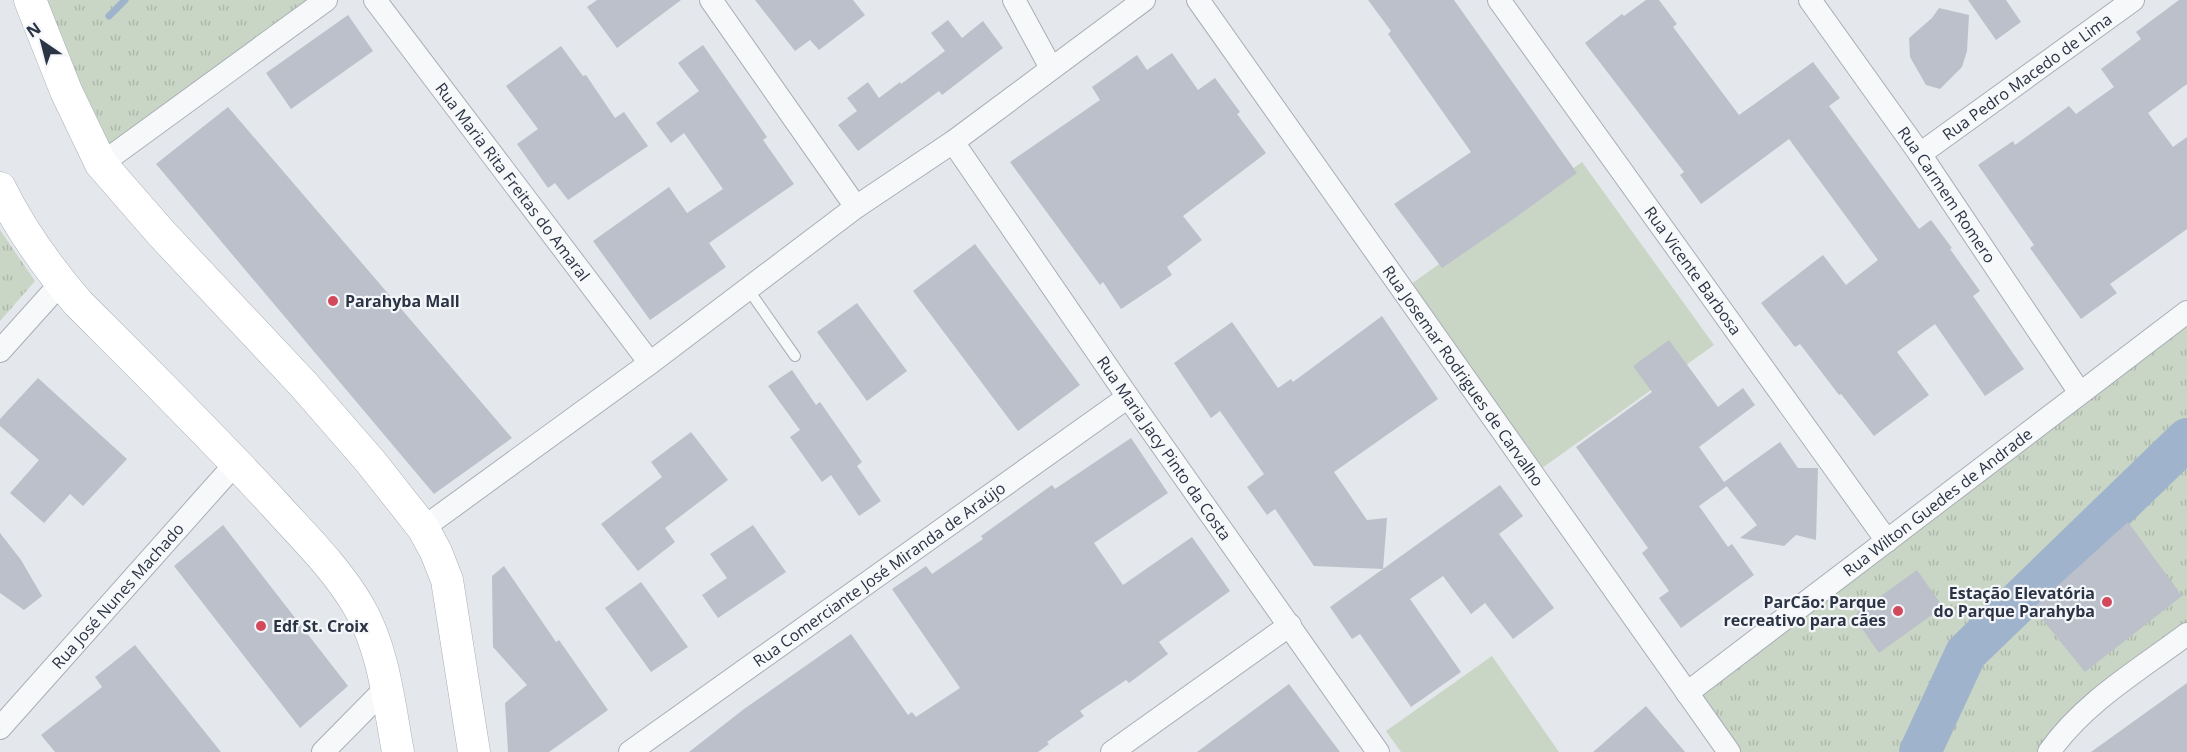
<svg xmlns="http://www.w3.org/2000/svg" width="2187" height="752" font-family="'Open Sans',sans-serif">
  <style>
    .grass { fill: #c9d6c5 }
    .park { fill: url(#park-tufts) }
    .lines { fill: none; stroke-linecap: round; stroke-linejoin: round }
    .stream { stroke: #9fb4cc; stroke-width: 7 }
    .river { stroke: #9fb4cc; stroke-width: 42 }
    .building { fill: #bbc0ca }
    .service-casing { stroke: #a9aeb7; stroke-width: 12 }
    .minor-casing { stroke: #a9aeb7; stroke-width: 24 }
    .secondary-casing { stroke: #a9aeb7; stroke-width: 33 }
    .service { stroke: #f7f8fa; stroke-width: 10 }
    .minor { stroke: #f7f8fa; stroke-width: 22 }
    .secondary { stroke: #fff; stroke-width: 32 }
    .poi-dot { fill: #d1495b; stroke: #f4f6f9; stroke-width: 2 }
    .labels { text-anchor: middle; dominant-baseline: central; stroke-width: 4.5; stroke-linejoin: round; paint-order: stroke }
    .street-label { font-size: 16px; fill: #2b3445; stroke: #f4f6f9 }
    .poi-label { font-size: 16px; font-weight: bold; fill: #2b3445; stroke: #f4f6f9; text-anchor: start }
  </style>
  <defs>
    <pattern id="park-tufts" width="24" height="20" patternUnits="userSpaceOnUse" patternTransform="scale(1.5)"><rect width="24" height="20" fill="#c9d6c5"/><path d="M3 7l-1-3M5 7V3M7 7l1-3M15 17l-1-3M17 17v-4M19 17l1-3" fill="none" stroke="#adb8ab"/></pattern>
  </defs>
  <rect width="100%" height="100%" fill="#e4e7ec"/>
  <path class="grass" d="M1582,162L1714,345L1538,471L1407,287Z
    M1492,656L1559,752H1401L1386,731Z"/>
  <path class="park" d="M30,0H316L99,158Z
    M0,230L35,281L0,321Z
    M2187,302V644L2075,729L2058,752H1737L1687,682L2078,380Z"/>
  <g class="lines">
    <path class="stream" d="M109,16L125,0"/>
    <path class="river" d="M1920,752L1966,653L2187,439"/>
  </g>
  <path class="building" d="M597,0H681L617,48L587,7Z
    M755,0H853L865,15L819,50L810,40L795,51Z
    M1368,0H1454L1577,173L1509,222L1442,268L1394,204L1471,152L1388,34L1391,31Z
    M1646,0H1659L1677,24L1673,27L1739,115L1813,62L1840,98L1829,106L1919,229L1931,220L1952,248L1950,249L1980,291L1973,296L2024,369L1985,396L1935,324L1897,352L1929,395L1874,436L1841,394L1839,395L1800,344L1795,347L1761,303L1823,255L1846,285L1878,260L1789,139L1701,204L1680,175L1684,172L1585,43L1622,14L1624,16Z
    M1968,0H2006L2021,22L1996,40Z
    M2179,0H2187V84L2148,113L2173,147L2187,137V229L2110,284L2117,293L2081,319L2030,248L2034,245L1978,165L2013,141L2015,145L2069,106L2076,114L2114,87L2101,69L2141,39L2136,32Z
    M1939,8L1969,15L1967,51L1962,67L1940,89L1926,85L1910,57L1909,38L1932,18Z
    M348,15L373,51L291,109L266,73Z
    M948,20L962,38L983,21L1003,48L942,95L939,91L858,151L838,125L857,111L847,98L868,82L879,98L900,82L901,84L945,51L931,33Z
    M703,45L767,137L763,140L794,184L709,243L726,267L650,320L593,241L669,187L687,213L723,189L684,133L671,143L656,123L699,91L678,63Z
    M561,46L583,76L586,75L615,118L624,112L648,146L568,200L555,183L548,188L517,144L538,129L506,86Z
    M1172,53L1198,90L1215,78L1240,112L1237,114L1266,153L1183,216L1202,240L1167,267L1172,275L1121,309L1103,282L1100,285L1010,162L1100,100L1092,87L1137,55L1147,70Z
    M228,107L512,438L434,494L156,164Z
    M975,244L1080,385L1018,431L913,291Z
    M857,303L907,371L867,401L817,332Z
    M1382,316L1438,399L1334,472L1367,520L1387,518L1383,569L1314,566L1275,509L1267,515L1247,487L1264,474L1220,411L1211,418L1174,363L1232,322L1278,388L1291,379L1293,382Z
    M1669,340L1718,407L1743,388L1755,405L1699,447L1724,482L1780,442L1798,468H1818L1816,540L1796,535L1784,546L1740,538L1757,525L1725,484L1727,486L1699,506L1728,547L1732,544L1754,575L1681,628L1659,598L1669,591L1642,553L1648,548L1576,447L1652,392L1633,366Z
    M792,370L816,405L820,402L862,462L857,466L881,501L859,516L831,475L822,482L790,437L800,430L768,386Z
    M38,378L127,459L83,506L70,494L44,523L10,493L39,460L0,426V419Z
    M691,432L728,480L665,528L675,542L638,571L601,524L662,477L651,462Z
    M1131,438L1168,493L1094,543L1123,585L1192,537L1230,591L1159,642L1168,654L1129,683L1126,680L1080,711L1084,716L1047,742L1049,744L1038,752H689L744,709L851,634L908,715L912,712L916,717L960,688L892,589L926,566L932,574L983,539L981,536L1052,485L1055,489Z
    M1500,485L1523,516L1499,534L1554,608L1513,639L1485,603L1471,614L1443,576L1410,599L1461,672L1411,707L1360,634L1352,639L1330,607Z
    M2128,522L2182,596L2085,672L2033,608Z
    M223,525L348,686L300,728L174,566Z
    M753,525L786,572L718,618L702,595L727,578L710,554Z
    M0,533L21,560L42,596L24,610L0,593Z
    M504,566L556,642L559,640L608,710L549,752H508L505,703L527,685L493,647L492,576Z
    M1917,570L1943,607L1879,653L1853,616Z
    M641,582L688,647L651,672L605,608Z
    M135,645L221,752H55L41,735L102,687L95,677Z
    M2187,683V752H2091Z
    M1289,684L1340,752H1197Z
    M1646,706L1685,752H1593Z"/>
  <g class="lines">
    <defs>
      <path id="service" d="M748,289L795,356"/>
      <g id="minor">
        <path id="s1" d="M375,0L650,363"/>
        <path d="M711,0L856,207"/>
        <path d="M1014,0L1051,68"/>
        <path id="s2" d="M1198,0L1729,752"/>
        <path id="s3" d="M1499,0L1887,541"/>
        <path id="s4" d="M1810,0L1920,154L2080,393"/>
        <path id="s5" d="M953,142L1128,397L1378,752"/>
        <path id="s6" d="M1920,154L2133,0"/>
        <path d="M101,164L326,0"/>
        <path d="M0,351L61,283"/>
        <path d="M423,528L650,363L856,207L953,142L1144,0"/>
        <path id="s7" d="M1687,693L2187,312"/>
        <path id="s8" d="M0,728L236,463"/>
        <path d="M323,752L386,688"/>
        <path id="s9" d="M630,752L1128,397"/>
        <path d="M1112,752L1290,625"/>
        <path d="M2049,752C2084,702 2139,670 2187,634"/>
      </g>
      <path id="secondary" d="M30,0L66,91L101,164L162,234L303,384L370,461L423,528L436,552L447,580L474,752
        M0,188C20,229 49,269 78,303C145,370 212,436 276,506C305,538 337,569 359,607C384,650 389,704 398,752"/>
    </defs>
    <use href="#service" class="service-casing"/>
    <use href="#minor" class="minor-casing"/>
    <use href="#secondary" class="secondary-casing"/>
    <use href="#service" class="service"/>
    <use href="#minor" class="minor"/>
    <use href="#secondary" class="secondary"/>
  </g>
  <g class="poi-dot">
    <circle cx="333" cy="301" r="6"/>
    <circle cx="2107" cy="602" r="6"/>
    <circle cx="1898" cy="611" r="6"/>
    <circle cx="261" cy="626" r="6"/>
  </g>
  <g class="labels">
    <g class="street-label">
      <text stroke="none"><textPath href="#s6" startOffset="132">Rua Pedro Macedo de Lima</textPath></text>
      <text stroke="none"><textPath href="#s1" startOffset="228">Rua Maria Rita Freitas do Amaral</textPath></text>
      <text stroke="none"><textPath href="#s4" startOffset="238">Rua Carmem Romero</textPath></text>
      <text stroke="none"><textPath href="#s3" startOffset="333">Rua Vicente Barbosa</textPath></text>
      <text stroke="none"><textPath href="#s2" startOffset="460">Rua Josemar Rodrigues de Carvalho</textPath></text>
      <text stroke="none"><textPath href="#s5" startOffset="372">Rua Maria Jacy Pinto da Costa</textPath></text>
      <text stroke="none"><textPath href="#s7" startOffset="315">Rua Wilton Guedes de Andrade</textPath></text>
      <text stroke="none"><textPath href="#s9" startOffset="306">Rua Comerciante José Miranda de Araújo</textPath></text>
      <text stroke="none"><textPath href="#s8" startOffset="177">Rua José Nunes Machado</textPath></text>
    </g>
    <g class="poi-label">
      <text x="345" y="301">Parahyba Mall</text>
      <text x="2095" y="593" text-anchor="end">Estação Elevatória<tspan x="2095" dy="18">do Parque Parahyba</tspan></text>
      <text x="1886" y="602" text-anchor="end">ParCão: Parque<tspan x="1886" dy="18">recreativo para cães</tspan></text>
      <text x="273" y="626">Edf St. Croix</text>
    </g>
  </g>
  <g transform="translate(42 42) rotate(325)" stroke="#f4f6f9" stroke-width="4.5" paint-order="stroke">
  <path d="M0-4.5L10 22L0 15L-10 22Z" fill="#2b3445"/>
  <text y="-9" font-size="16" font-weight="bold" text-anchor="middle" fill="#2b3445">N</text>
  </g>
</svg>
